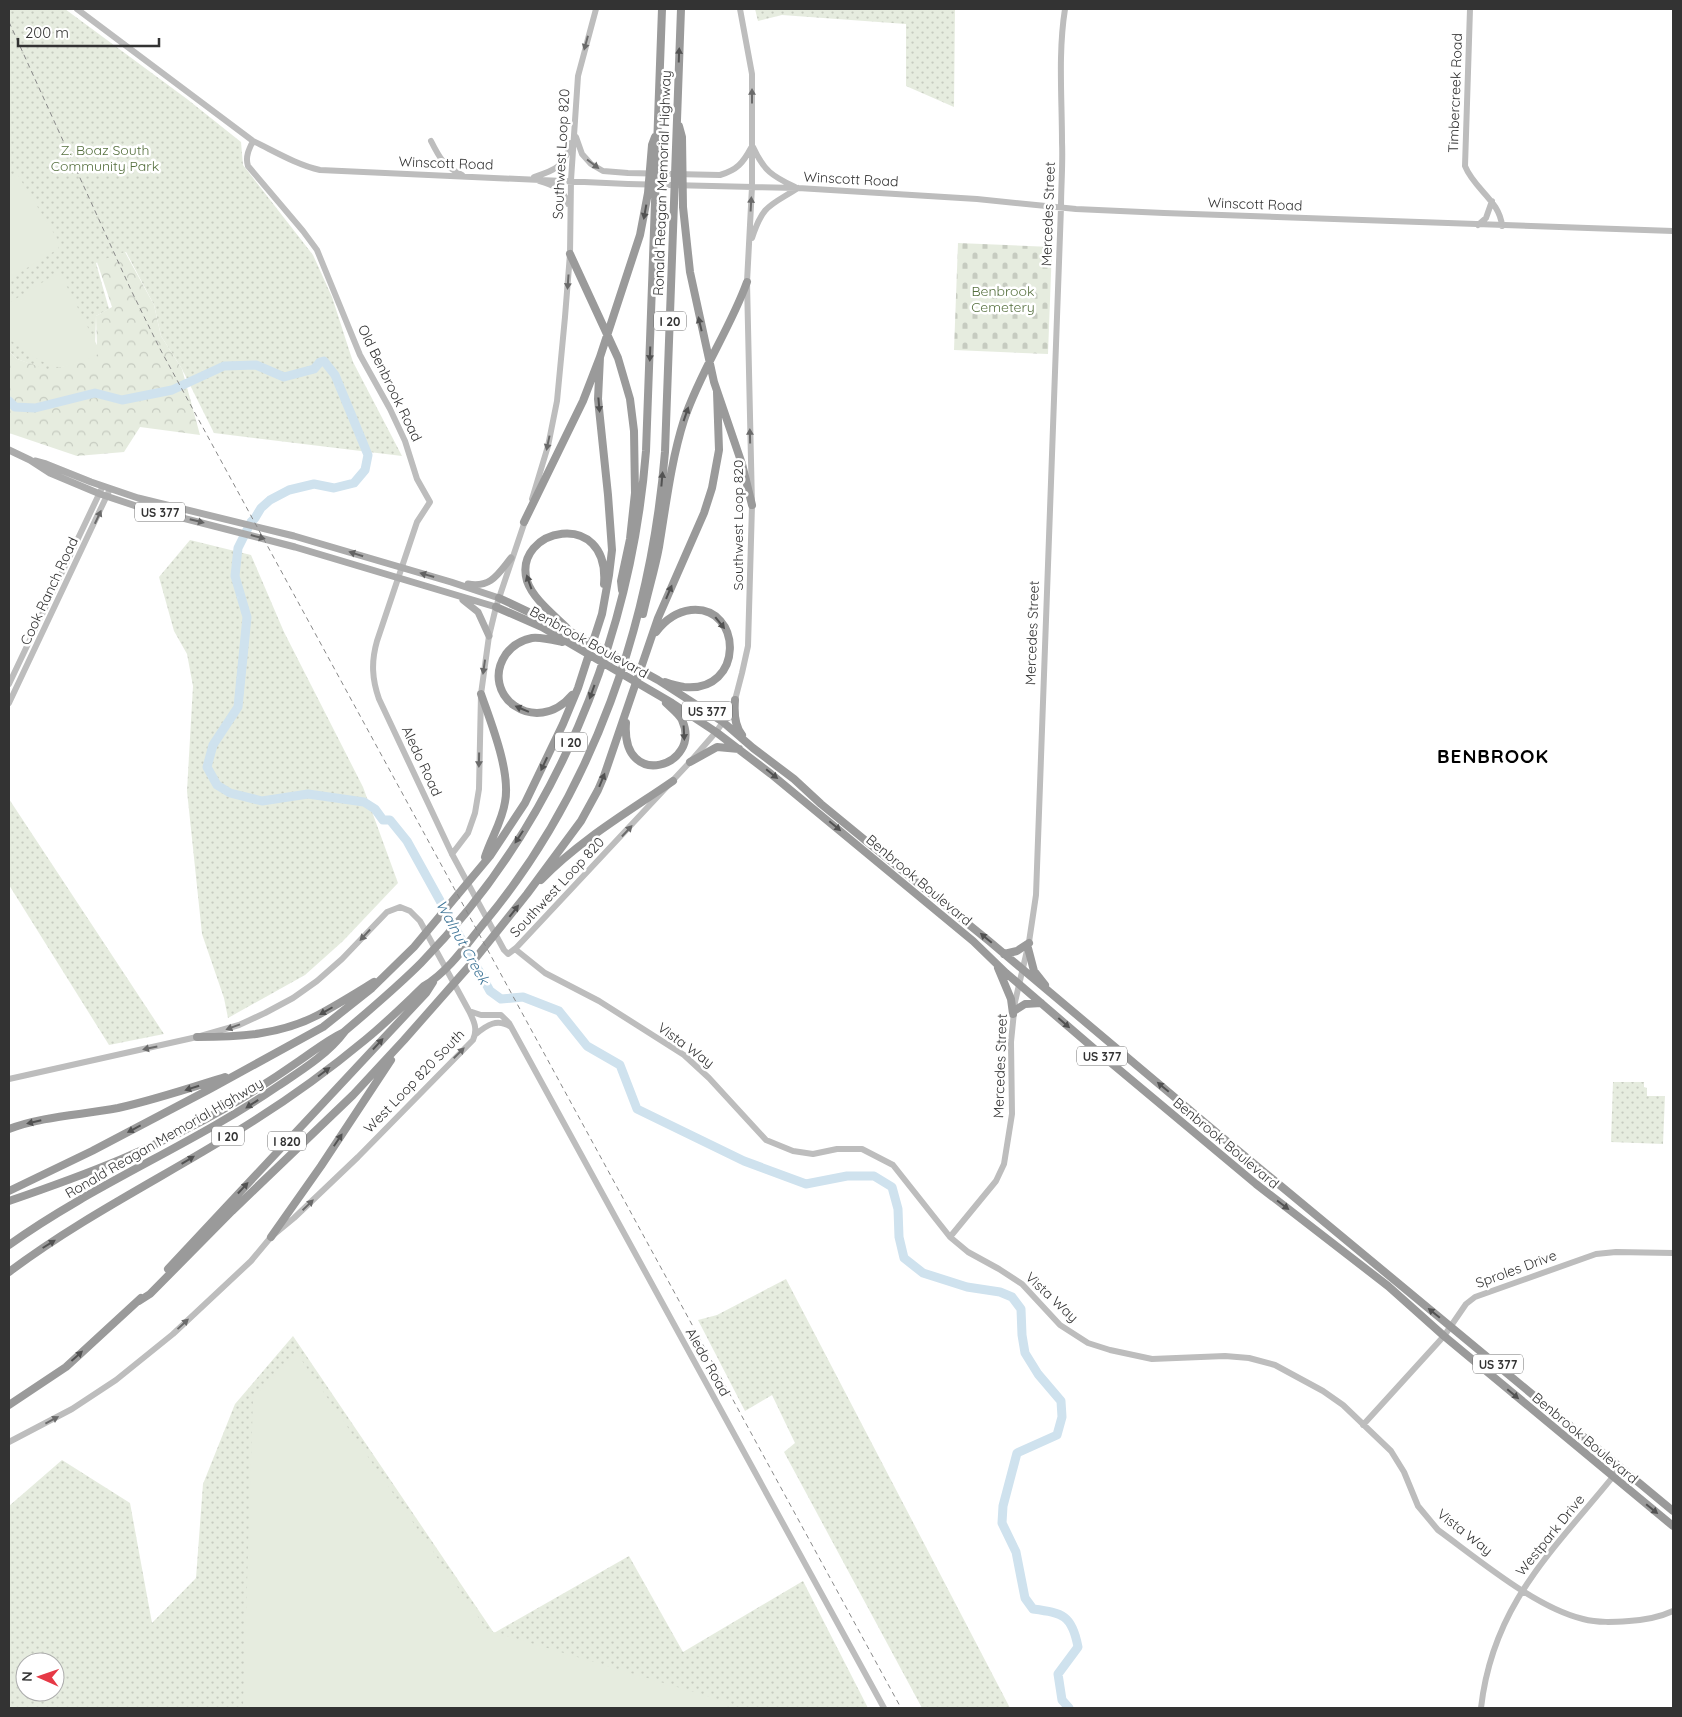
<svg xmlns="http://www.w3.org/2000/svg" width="1682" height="1717" font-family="Quicksand,sans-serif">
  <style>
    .grass { fill: url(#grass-dots); fill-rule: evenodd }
    .forest { fill: url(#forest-crowns) }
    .cemetery { fill: url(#cemetery-stones) }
    .garden { fill: #e6ecdf }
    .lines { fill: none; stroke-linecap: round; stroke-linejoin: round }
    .river { stroke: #cfe2ee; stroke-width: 9 }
    .secondary { stroke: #bdbdbd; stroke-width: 6 }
    .primary { stroke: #ababab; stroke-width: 7 }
    .highway { stroke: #9a9a9a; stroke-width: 8 }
    .rail { stroke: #888; stroke-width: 1; stroke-dasharray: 5 4; stroke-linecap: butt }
    .oneway { fill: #6a6a6a }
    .oneway2 { fill: #525252 }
    .oneway3 { fill: #636363 }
    .labels { text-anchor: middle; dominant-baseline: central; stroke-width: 5; stroke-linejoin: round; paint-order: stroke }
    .shield { fill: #fff; stroke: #707070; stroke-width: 1 }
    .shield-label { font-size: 12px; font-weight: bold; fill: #333 }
    .street-label { font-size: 14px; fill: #333; stroke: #fff }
    .park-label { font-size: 14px; fill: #56703f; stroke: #fff }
    .water-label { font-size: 15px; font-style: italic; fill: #3f7597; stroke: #fff }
    .district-label { font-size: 19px; font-weight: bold; letter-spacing: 1px; fill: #000; stroke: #fff }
  </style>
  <defs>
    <pattern id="grass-dots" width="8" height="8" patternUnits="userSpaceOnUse" patternTransform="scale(1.25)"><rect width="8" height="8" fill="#e6ecdf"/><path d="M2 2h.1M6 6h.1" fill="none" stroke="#c6cbc0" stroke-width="1.8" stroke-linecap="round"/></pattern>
    <pattern id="forest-crowns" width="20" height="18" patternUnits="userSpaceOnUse" patternTransform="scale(1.25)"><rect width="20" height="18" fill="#e6ecdf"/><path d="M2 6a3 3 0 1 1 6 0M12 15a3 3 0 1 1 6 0" fill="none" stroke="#c6cbc0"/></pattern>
    <pattern id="cemetery-stones" width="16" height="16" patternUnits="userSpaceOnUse" patternTransform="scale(1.25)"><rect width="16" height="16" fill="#e6ecdf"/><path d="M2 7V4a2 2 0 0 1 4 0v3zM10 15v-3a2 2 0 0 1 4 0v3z" fill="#c6cbc0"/></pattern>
  </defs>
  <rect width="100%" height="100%" fill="#fff"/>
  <path class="grass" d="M9,9H65L187,99L241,142L243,165L313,255L332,297L353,362L402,456L214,433L182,369L161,336L154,305L126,252L96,263L109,309L96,316L95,349L78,362L49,371L17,359L9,351Z
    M755,9H955L954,107L906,86V24L782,15L758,21Z
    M190,540L251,555L284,632L363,787L398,883L343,941L305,975L228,1018L224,998L202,934L187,791L193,686L187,654L174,631L159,577Z
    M9,799L164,1034L109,1045L9,885Z
    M1613,1082H1644V1087L1647,1088V1096H1665L1663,1144L1611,1142Z
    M786,1279L1010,1708H922L784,1452L795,1443L772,1395L745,1411L698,1320L717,1315Z
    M293,1336L494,1633L629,1556L683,1652L803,1581L868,1708H9V1506L62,1460L130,1503L152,1623L196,1578L203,1484L235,1404ZM25,1662H55V1692H25Z"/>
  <path class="forest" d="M125,252L154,305L161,336L182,369L200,435L140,427L124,452L77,456L9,433V351L17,359L49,370L79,362L97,348L96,316L112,307L97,262Z"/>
  <path class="cemetery" d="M958,243L1052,247L1048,354L954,350Z"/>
  <path class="garden" d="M17,174L60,243L58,249L9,279V180Z
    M56,274L62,277L101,353C89,358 74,366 60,367C46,368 20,347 9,339V303Z
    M296,1352L487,1630L727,1702L728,1708H243L253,1398Z"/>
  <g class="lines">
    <path class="river" d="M9,401L15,407L35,408L95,393L122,400L172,390L224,366L256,365L284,377L314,369L320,362L324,361L335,375L368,455L365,470L354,483L334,488L314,484L289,490L270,500L261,508L255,518L251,522L238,548L235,576L247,617L238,707L213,745L207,767L217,785L230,793L262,801L308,794L364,802L375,809L383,820H390L407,841L490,991L501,999L523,997L559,1011L587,1046L620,1065L637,1109L744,1161L806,1184L847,1176H874L892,1187L898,1209L899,1237L904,1258L923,1273L967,1287L1000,1292L1012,1297L1021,1309L1022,1335L1025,1353L1038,1374L1061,1401L1062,1417L1057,1435L1017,1453L1003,1506L1002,1523L1016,1552L1025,1598L1033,1609C1063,1613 1072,1615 1078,1647L1058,1674L1062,1700L1069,1708"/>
    <path class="secondary" d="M77,9L253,141C274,151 297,165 320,170L628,184L798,188L977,199L1076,209L1164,213L1673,231
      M1470,9L1465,166C1474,189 1500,201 1502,226
      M576,137L582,154L591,164L603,171L628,173L720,175C737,170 743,163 751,148
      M253,141C249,149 245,157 248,166L303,231L317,250L360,355L390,409L405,441L417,479L430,502L417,522L377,641C371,662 372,679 379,699L452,854L504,950L508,954L516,948L690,762L716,732L723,722L735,700L742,673L748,646L752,505L747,282L752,187V74L740,9
      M431,141C440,159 444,166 462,175
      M753,147C764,171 772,176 795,187
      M534,177C556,170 564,167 571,143
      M539,181C552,185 564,189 568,204
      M1478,225L1486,218L1492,201
      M752,238C763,204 770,206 798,188
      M532,499L548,446L557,401L565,317L570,254L571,180L578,76L596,9
      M9,684L101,490
      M9,703L110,489
      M452,854L468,833L475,813L479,789L481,694L489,636L496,607L526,518
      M515,949L545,973L599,1001L684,1055L709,1078L766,1140L793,1151L813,1154L837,1149H862L893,1165L950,1237L968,1252L999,1269L1022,1284L1060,1325L1088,1343L1110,1350L1152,1359L1225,1356L1249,1358L1275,1365L1323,1391L1343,1405L1391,1451L1404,1472L1418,1506L1438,1530C1478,1559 1536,1608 1583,1619C1598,1623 1614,1622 1629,1621C1644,1620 1660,1617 1673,1611
      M469,1011L481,1015H501L509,1023L884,1708
      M476,1034C487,1025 497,1018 511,1027
      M9,1079L197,1037L239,1025L265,1013L293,998L317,981L342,959L387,912L400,907L410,911L420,921L469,1011C474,1021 478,1029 473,1040L358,1157L294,1218L271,1237L251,1261L173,1334L116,1380L72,1409L9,1442
      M950,1237L996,1181L1004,1164L1012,1114L1011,1042L1015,1002L1029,942L1036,895L1061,207C1061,186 1063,164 1062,142C1062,98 1058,53 1065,9
      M1363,1425L1444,1336L1466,1304L1475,1297L1596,1254L1616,1252L1673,1253
      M1481,1708C1493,1601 1557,1547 1620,1468"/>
    <path class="primary" d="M9,450L30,460L50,473L100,494L136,506L295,547L496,607
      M35,461L46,464L91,482L138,498L294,536L451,582L499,598
      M468,584C491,588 498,574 511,558
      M463,600L478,612L489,636"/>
    <path class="highway" d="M679,126L682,137L683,207L690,272L714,382L742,464L752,505
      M570,254L618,358L630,399L634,431L635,493L630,539L621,581L622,590
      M524,522L583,401L600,357L640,235L648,193L652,145L655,137
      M499,598L571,632L658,680L723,722L753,748L794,779L821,804L871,845L989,941L1223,1138L1673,1511
      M496,607L542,627L672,703L716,732L771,774L973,941L1006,973L1098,1052L1256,1184L1388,1286L1444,1336L1673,1526
      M643,614C648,591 655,569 659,547C666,505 671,461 684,420C700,372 730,329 747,282
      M567,628C554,615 533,599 527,581C512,528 610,507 604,584
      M656,632C665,620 676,612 691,610C743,605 745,693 684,687C678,686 671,684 665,682
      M562,642C553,640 541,637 532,638C522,640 512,646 506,654C478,695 536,738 572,695
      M481,694C491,723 511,772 505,802C502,822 491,838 485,857
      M735,700C734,712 734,725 742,735
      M626,723C621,792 703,766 682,720C679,714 671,708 666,703
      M690,762L717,747L739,749
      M541,880C580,840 628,812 673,781
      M1028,948L1034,971L1045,985
      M1004,954L1017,951L1029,943
      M998,968L1011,999L1013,1014
      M1014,1011L1025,1004L1041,1003
      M197,1037C239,1037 280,1035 318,1015C337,1005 356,993 374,982
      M9,1129C43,1116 82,1115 118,1108C154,1100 190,1088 225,1077
      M9,1191L92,1151L210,1089L323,1027L372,988L414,947L490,856L525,803L563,724L578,688L602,614L609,575L612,550L608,495L598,399L600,357
      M9,1201C85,1175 159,1147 229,1106C253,1092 276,1077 299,1061C314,1051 327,1040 344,1032
      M271,1237L321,1166L391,1060
      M9,1245C94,1184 192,1145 278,1086C302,1070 328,1054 345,1031C371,1009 397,987 421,963C555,826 631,640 646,451L662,9
      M168,1269L426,993L433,982
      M9,1272C86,1214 174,1172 255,1120C293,1096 330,1069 365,1040C386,1023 405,1004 424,986C448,972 467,944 484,923C594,791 651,622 665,452L681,9
      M139,1301L150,1294L232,1211L353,1095L404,1040L471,964L527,894L581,821L598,790L604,776L658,618L704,513L712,488L719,450L717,392
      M9,1405L66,1367L141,1298"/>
    <path class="rail" d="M9,22L131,290L159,347L901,1708"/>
  </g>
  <defs><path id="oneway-solid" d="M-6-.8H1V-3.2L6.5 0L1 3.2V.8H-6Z" transform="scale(1.25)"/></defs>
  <g class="oneway">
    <use href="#oneway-solid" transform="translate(586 43) rotate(105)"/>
    <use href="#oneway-solid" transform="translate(752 96) rotate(-90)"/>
    <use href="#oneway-solid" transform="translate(593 164) rotate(37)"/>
    <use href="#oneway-solid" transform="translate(751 204) rotate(-87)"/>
    <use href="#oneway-solid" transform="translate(568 282) rotate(94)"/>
    <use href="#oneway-solid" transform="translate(750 436) rotate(-91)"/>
    <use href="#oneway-solid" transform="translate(548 443) rotate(102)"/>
    <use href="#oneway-solid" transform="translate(98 517) rotate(-65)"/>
    <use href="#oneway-solid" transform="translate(484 667) rotate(98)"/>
    <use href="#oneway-solid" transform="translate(479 760) rotate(91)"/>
    <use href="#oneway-solid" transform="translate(627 831) rotate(-47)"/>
    <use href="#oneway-solid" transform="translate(365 935) rotate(133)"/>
    <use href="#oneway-solid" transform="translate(233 1027) rotate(160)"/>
    <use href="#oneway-solid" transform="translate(150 1048) rotate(168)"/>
    <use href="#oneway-solid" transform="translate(459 1053) rotate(-45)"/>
    <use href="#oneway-solid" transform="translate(308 1205) rotate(-44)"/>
    <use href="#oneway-solid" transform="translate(183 1324) rotate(-43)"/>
    <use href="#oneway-solid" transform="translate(52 1420) rotate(-28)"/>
  </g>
  <g class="oneway2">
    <use href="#oneway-solid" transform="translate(679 55) rotate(-88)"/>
    <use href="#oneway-solid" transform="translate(645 212) rotate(100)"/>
    <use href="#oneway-solid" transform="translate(700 324) rotate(-103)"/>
    <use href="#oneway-solid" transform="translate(650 354) rotate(92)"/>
    <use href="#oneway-solid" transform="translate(599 405) rotate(85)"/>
    <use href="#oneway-solid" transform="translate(686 414) rotate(-71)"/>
    <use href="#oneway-solid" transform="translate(662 479) rotate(-85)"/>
    <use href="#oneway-solid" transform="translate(529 582) rotate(-109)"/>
    <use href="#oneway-solid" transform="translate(669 592) rotate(-67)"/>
    <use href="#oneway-solid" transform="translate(720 623) rotate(51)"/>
    <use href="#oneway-solid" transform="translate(592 692) rotate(110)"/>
    <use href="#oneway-solid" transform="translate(522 709) rotate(-157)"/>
    <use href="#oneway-solid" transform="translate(684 733) rotate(87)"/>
    <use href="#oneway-solid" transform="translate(544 764) rotate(115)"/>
    <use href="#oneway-solid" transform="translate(772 774) rotate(39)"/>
    <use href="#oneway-solid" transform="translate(602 780) rotate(-68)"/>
    <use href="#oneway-solid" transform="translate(835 826) rotate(40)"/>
    <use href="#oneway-solid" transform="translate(519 837) rotate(123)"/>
    <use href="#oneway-solid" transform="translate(514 911) rotate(-52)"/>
    <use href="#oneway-solid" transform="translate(986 938) rotate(-140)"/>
    <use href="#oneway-solid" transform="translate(326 1011) rotate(150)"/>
    <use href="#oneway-solid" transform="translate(1064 1023) rotate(41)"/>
    <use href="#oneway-solid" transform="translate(378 1044) rotate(-47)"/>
    <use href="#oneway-solid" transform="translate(324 1072) rotate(-37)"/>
    <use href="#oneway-solid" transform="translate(1163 1087) rotate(-140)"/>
    <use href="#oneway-solid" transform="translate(192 1088) rotate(162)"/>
    <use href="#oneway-solid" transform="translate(252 1104) rotate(147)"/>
    <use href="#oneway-solid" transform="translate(34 1122) rotate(167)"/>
    <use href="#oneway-solid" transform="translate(134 1129) rotate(152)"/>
    <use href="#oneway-solid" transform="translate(338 1140) rotate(-56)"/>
    <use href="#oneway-solid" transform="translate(188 1160) rotate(-31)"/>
    <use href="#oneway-solid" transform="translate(243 1188) rotate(-47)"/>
    <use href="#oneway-solid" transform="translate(1283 1205) rotate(37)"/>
    <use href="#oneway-solid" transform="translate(49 1244) rotate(-32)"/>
    <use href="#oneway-solid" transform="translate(1434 1313) rotate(-141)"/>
    <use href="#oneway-solid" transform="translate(77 1356) rotate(-42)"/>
    <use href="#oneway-solid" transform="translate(1513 1394) rotate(40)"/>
    <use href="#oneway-solid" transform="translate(1652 1509) rotate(39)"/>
  </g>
  <g class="oneway3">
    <use href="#oneway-solid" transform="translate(197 521) rotate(14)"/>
    <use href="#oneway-solid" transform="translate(258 537) rotate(15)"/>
    <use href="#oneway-solid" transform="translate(356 554) rotate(-162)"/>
    <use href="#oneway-solid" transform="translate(427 575) rotate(-164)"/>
  </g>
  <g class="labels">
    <g class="shield">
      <rect x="654" y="311.5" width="32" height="19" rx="4"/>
      <rect x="135" y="502.5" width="50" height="19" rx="4"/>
      <rect x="682" y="701.5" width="50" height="19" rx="4"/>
      <rect x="555" y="732.5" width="32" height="19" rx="4"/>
      <rect x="1077" y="1046.5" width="50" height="19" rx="4"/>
      <rect x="212" y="1126.5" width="32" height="19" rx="4"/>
      <rect x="268" y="1131.5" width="38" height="19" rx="4"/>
      <rect x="1473" y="1354.5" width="50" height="19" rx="4"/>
    </g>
    <g class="shield-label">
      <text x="670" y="321">I 20</text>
      <text x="160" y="512">US 377</text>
      <text x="707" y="711">US 377</text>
      <text x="571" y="742">I 20</text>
      <text x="1102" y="1056">US 377</text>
      <text x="228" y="1136">I 20</text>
      <text x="287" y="1141">I 820</text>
      <text x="1498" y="1364">US 377</text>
    </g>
    <g class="street-label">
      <text transform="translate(1455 93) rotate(-88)">Timbercreek Road</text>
      <text transform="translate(561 154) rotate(-87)">Southwest Loop 820</text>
      <text transform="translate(446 163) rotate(2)">Winscott Road</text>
      <text transform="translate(851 179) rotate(3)">Winscott Road</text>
      <text transform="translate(662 183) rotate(-88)">Ronald Reagan Memorial Highway</text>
      <text transform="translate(1255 204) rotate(2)">Winscott Road</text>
      <text transform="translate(1048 214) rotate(-88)">Mercedes Street</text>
      <text transform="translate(390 383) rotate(64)">Old Benbrook Road</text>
      <text transform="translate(738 525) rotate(-90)">Southwest Loop 820</text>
      <text transform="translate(49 591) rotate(-65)">Cook Ranch Road</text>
      <text transform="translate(1032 633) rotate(-88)">Mercedes Street</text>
      <text transform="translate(589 642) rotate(29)">Benbrook Boulevard</text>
      <text transform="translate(422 761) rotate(65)">Aledo Road</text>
      <text transform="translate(919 880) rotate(40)">Benbrook Boulevard</text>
      <text transform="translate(557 887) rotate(-47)">Southwest Loop 820</text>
      <text transform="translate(686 1045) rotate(36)">Vista Way</text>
      <text transform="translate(1000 1066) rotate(-88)">Mercedes Street</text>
      <text transform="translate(414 1081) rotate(-46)">West Loop 820 South</text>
      <text transform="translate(164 1138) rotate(-30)">Ronald Reagan Memorial Highway</text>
      <text transform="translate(1226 1143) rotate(40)">Benbrook Boulevard</text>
      <text transform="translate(1516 1269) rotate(-20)">Sproles Drive</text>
      <text transform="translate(1052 1297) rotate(43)">Vista Way</text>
      <text transform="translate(708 1362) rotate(61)">Aledo Road</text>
      <text transform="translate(1585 1438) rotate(40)">Benbrook Boulevard</text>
      <text transform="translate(1465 1532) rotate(38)">Vista Way</text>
      <text transform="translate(1550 1535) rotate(-51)">Westpark Drive</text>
    </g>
    <g class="park-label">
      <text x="105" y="150">Z. Boaz South<tspan x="105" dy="16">Community Park</tspan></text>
      <text x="1003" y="291">Benbrook<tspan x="1003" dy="16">Cemetery</tspan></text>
    </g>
    <g class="water-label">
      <text transform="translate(463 942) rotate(61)">Walnut Creek</text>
    </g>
    <g class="district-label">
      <text x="1493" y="756">BENBROOK</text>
    </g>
  </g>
  <rect width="1682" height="1717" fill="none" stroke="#333333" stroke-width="20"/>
  <g transform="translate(40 1677) rotate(272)"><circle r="24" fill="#ffffff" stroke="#adadad"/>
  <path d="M0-4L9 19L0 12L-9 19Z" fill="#e63946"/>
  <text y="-8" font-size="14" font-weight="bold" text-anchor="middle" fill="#333333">N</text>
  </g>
  <path d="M18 38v8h141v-8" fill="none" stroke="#333333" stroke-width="2.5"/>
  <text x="25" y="38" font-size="15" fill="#333333" stroke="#ffffff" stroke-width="4" paint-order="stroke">200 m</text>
</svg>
